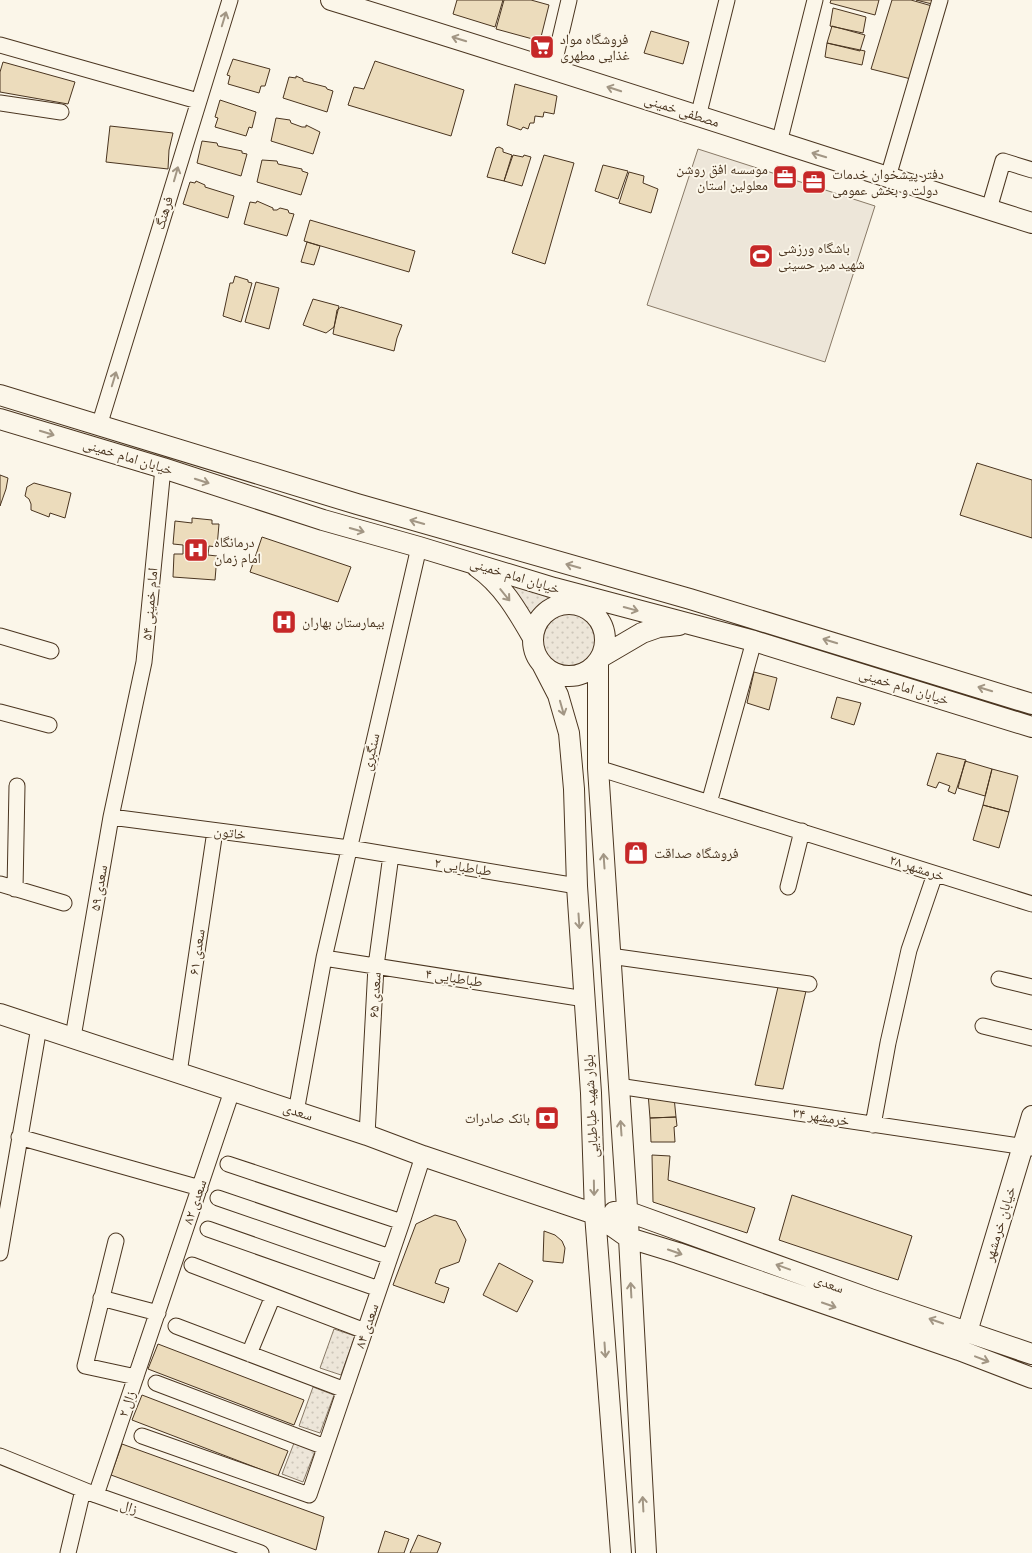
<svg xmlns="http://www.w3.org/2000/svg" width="1032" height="1553" font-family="'Fira Sans Condensed','Noto Naskh Arabic',sans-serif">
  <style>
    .grass { fill: url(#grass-dots); stroke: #887966 }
    .pitch { fill: #ede6d9; stroke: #887966 }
    .building { fill: #ecdcbc; stroke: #4a3520 }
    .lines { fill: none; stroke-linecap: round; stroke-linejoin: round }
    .minor-casing { stroke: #4a3520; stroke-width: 17 }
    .major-casing { stroke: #4a3520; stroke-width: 22 }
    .minor { stroke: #fbf6e9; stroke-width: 15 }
    .major { stroke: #fbf6e9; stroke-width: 20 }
    .oneway { stroke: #a29684 }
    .labels { text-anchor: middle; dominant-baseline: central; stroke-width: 4; stroke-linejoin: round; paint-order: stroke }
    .poi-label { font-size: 14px; fill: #4a3520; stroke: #fbf6e9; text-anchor: start }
    .street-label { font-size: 14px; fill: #4a3520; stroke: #fbf6e9 }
  </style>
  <defs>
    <pattern id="grass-dots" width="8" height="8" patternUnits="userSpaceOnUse" patternTransform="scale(1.25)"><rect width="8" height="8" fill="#ede6d9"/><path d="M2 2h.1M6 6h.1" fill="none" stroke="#cdc6ba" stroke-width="1.8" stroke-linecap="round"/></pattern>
  </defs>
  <rect width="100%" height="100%" fill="#fbf6e9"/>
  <path class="grass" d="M507,575L526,583L552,598C541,605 534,608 528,620L509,591Z
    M543 640a26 26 0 1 1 52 0a26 26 0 1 1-52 0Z
    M334,1329L355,1336L341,1375L320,1368Z
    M313,1387L334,1395L320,1433L299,1426Z
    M294,1443L315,1451L303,1482L282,1474Z"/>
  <path class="pitch" d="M698,149L875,206L825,362L647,305Z"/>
  <path class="building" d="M457,0H503L495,27L453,14Z
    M504,0H531L549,5L540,41L496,29Z
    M831,0H879L875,15L830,3Z
    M892,0H911L932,6L911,79L871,69Z
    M916,0H933L932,4Z
    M833,8L866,17L863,33L830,26Z
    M832,26L865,35L860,51L827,43Z
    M651,31L689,42L683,64L644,53Z
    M827,43L865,51L862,65L825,57Z
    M233,59L270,69L265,86H261L259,93L228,84L230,76L227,75Z
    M375,61L464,90L451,136L348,105L354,87L364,89Z
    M3,62L75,82L68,104L0,92V72Z
    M296,76L303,79V81L326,87L327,89L333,91L327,112L283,98L289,77L296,78Z
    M515,84L557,96L554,114L544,112L543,117L535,116L534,123H530L528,129L523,127L521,130L507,125Z
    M220,100L256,112L252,128L249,127L246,136L215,127L218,118L215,117Z
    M276,118L290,120L291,123L302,127H306V125L320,132L313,154L271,141Z
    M110,126L173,133L169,150L168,169L106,162Z
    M202,141L217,143L218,146L242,151V153L247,154L241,176L197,163Z
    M499,147L503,149V152L512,155L504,181L487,177L496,148Z
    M513,155L523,157L524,155L531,157L522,186L504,181Z
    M544,155L574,163L545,264L512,253Z
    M262,160L277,161L278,164L302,169V171L308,173L301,195L257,182Z
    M603,165L628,171L618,199L595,191Z
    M629,172L644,176L643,183L658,189L651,213L619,203Z
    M196,181L205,185V187L234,196L228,218L183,204L190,182L195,183Z
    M257,201L273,208V210H277L280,208L288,210L289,213L294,214L287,236L244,224L250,202L256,203Z
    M310,220L415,251L409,272L304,241Z
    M307,242L320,246L314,265L301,262Z
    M235,276L248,280V282L252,283L241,322L223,316L230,283H233Z
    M256,282L279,288L269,329L245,322Z
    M313,299L339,306L334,327L326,333L303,325Z
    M341,307L402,325L397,338L394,351L333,334L337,310Z
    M977,463L1032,480V538L960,515Z
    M0,475L8,478L6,489L0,506Z
    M34,483L71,493L65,518L50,513L49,517L31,510V504L29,499L25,496L27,487Z
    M192,518L212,520V524H219L217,547L209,546L208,555L217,556L215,580L173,577L174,554H183V545L173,544L175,521L192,523Z
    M262,537L351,567L338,602L250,572Z
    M754,672L777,678L769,710L747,703Z
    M837,697L861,703L854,725L831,718Z
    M937,753L966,760L955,794L948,791L950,786L939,782L936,788L927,785Z
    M965,761L992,769L985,796L958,788Z
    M992,769L1018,776L1009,812L983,805Z
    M983,805L1009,812L999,848L973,840Z
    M778,987L806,991L783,1089L755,1085Z
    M648,1093L674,1097L676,1117L650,1118Z
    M676,1117L677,1126L674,1127L675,1142H651L650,1118Z
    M652,1155L670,1156L668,1180L755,1208L747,1233L653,1202Z
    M792,1195L912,1236L898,1280L779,1240Z
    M435,1215L456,1221L466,1240L459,1262L440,1269L435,1283L449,1288L444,1303L393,1285L416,1224Z
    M544,1231L555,1235L562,1241L565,1248L563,1263L543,1261Z
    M499,1263L533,1281L517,1312L483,1295Z
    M158,1344L304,1400L294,1425L148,1369Z
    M142,1395L288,1451L278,1476L132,1420Z
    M122,1444L324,1517L316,1550L111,1475Z
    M385,1531L409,1539L404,1553H378Z
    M418,1535L441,1543L437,1553H410Z"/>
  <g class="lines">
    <defs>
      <path id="minor" d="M0,45L198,101
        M553,68L569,0
        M0,103L61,112
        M698,117L727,0
        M779,143L815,0
        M888,177L940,0
        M989,209L1003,161L1032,170
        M99,426L230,0
        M0,636L51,651
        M0,712L49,725
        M598,768L1032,904
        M709,803L754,641
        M111,817L349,848L577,886
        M0,884L64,903
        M788,887L802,831
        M15,889L17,786
        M610,956L809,984
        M324,958L585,999
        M999,979L1032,987
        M983,1026L1032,1038
        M73,1037L111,817L144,662L163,468
        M179,1073L215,831
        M618,1086L1032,1148
        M296,1112L324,958L419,547
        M873,1125L888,1043L909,950L935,874
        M367,1135L376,966L391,855
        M19,1137L200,1188
        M228,1164L402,1222
        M218,1198L390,1257
        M208,1229L379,1289
        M116,1241L85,1366L136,1377
        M0,1253L39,1027
        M192,1265L365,1331
        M101,1298L158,1313
        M176,1326L345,1390
        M249,1354L273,1296
        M156,1383L325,1447
        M142,1436L309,1495L402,1222L423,1156
        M0,1456L96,1495L261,1553
        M96,1495L232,1091
        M68,1553L83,1490"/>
      <path id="major" d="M331,0C566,72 798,149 1032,223
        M0,395L357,504L690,599L1032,704
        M0,419L163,468L323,520L419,547L554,588L754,641L1032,727
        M477,567C503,585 518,612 533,638
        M533 640a36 36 0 1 1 72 0a36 36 0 1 1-72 0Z
        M601,657L642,633L659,627L679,625
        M598,662V768L629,1238L646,1553
        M542,664L558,695L569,733L574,789L577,886L591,1093L595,1214L621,1553
        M0,1014L367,1135L423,1156L595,1214L629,1238L678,1253L959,1350L1032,1378
        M614,1212L626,1211L870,1299L1032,1354
        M967,1332L1032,1116"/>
    </defs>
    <use href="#minor" class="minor-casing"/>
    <use href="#major" class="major-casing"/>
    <use href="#minor" class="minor"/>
    <use href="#major" class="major"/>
  </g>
  <defs><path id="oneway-shaft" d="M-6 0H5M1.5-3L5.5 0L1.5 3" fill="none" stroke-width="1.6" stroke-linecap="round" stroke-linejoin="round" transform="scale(1.25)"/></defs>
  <g class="oneway">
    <use href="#oneway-shaft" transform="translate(224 19) rotate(-73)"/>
    <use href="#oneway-shaft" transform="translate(459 39) rotate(-163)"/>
    <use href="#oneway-shaft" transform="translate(614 89) rotate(-162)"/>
    <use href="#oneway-shaft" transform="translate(819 155) rotate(-163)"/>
    <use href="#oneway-shaft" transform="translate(176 174) rotate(-74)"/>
    <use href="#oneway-shaft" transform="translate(114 379) rotate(-73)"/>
    <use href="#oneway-shaft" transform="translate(47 433) rotate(17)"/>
    <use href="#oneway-shaft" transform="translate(202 481) rotate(18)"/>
    <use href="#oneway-shaft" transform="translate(417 522) rotate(-164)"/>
    <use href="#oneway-shaft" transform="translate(357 530) rotate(16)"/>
    <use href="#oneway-shaft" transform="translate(573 566) rotate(-164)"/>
    <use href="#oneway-shaft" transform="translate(505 595) rotate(51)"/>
    <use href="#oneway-shaft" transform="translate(631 609) rotate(15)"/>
    <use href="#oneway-shaft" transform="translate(830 641) rotate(-163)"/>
    <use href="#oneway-shaft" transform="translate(985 689) rotate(-163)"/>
    <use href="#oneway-shaft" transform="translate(562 708) rotate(74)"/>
    <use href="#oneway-shaft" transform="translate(604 861) rotate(-94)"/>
    <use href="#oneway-shaft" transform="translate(579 921) rotate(86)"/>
    <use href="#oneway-shaft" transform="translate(621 1128) rotate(-94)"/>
    <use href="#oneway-shaft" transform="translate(594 1188) rotate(89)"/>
    <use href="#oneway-shaft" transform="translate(675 1252) rotate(19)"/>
    <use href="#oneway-shaft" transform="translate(783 1267) rotate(-160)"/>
    <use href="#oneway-shaft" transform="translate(631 1290) rotate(-93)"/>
    <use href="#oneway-shaft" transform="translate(829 1305) rotate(19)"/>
    <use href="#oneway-shaft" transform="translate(936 1321) rotate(-161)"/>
    <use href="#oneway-shaft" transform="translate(605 1350) rotate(86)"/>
    <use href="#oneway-shaft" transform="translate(982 1359) rotate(21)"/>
    <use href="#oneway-shaft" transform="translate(643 1504) rotate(-93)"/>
  </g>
  <defs>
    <symbol id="supermarket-square" viewBox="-11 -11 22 22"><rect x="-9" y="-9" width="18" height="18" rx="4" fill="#c62828" stroke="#fbf6e9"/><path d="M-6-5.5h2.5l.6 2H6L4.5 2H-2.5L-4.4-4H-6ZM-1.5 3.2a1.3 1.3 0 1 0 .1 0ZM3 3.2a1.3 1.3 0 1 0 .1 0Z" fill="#fff"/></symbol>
    <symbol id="office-square" viewBox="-11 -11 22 22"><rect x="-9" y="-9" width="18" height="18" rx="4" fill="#c62828" stroke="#fbf6e9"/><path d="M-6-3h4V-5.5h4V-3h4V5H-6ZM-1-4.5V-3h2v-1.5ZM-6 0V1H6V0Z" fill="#fff"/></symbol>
    <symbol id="stadium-square" viewBox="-11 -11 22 22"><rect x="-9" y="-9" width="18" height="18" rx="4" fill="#c62828" stroke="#fbf6e9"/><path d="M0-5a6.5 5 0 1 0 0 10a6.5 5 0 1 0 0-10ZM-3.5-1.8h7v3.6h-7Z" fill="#fff"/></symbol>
    <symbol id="hospital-square" viewBox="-11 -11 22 22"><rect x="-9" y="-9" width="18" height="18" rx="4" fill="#c62828" stroke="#fbf6e9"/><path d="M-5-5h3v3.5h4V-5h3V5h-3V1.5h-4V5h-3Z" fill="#fff"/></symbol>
    <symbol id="shop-square" viewBox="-11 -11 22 22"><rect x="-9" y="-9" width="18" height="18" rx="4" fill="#c62828" stroke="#fbf6e9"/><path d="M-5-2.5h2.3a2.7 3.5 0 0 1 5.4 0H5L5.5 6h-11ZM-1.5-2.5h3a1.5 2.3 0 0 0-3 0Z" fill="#fff"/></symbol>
    <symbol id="bank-square" viewBox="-11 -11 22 22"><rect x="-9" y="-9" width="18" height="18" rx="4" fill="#c62828" stroke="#fbf6e9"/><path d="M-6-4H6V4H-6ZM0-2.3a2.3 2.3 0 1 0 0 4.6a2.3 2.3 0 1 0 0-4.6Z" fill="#fff"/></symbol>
  </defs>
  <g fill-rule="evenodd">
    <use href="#supermarket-square" x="528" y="33" width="28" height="28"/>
    <use href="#office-square" x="771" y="163" width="28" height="28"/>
    <use href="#office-square" x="800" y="168" width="28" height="28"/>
    <use href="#stadium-square" x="747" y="242" width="28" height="28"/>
    <use href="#hospital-square" x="182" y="536" width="28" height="28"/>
    <use href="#hospital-square" x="270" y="608" width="28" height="28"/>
    <use href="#shop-square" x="622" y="839" width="28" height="28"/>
    <use href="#bank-square" x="533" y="1104" width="28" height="28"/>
  </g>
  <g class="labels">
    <g class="poi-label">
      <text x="560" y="39">فروشگاه مواد<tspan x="560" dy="16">غذایی مطهری</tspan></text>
      <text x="768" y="169" text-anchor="end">موسسه افق روشن<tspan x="768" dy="16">معلولین استان</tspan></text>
      <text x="832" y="174">دفتر پیشخوان خدمات<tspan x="832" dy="16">دولت و بخش عمومی</tspan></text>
      <text x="778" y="248">باشگاه ورزشی<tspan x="778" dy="16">شهید میر حسینی</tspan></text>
      <text x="214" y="542">درمانگاه<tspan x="214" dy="16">امام زمان</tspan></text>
      <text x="302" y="622">بیمارستان بهاران</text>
      <text x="654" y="853">فروشگاه صداقت</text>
      <text x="530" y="1118" text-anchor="end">بانک صادرات</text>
    </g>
    <g class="street-label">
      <text transform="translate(682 111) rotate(18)">مصطفی خمینی</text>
      <text transform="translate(164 213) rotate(-73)">فرهنگ</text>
      <text transform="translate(128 457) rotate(17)">خیابان امام خمینی</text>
      <text transform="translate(515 576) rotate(17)">خیابان امام خمینی</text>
      <text transform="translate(150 604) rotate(-85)">امام خمینی ۵۴</text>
      <text transform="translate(904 687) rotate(17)">خیابان امام خمینی</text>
      <text transform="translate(371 752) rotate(-77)">سنگبری</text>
      <text transform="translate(230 833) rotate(7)">خاتون</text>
      <text transform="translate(463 867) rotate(9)">طباطبایی ۲</text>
      <text transform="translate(917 868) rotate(18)">خرمشهر ۲۸</text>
      <text transform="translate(99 888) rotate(-80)">سعدی ۵۹</text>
      <text transform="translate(197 952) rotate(-82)">سعدی ۶۱</text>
      <text transform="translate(454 978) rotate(9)">طباطبایی ۴</text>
      <text transform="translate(375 995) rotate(-87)">سعدی ۶۵</text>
      <text transform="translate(591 1106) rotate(-93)">بلوار شهید طباطبایی</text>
      <text transform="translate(298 1112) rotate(18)">سعدی</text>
      <text transform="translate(821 1117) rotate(9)">خرمشهر ۳۴</text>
      <text transform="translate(195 1202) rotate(-71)">سعدی ۸۲</text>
      <text transform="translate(1000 1224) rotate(-73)">خیابان خرمشهر</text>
      <text transform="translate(829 1284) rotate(20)">سعدی</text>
      <text transform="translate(367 1326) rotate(-71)">سعدی ۸۴</text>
      <text transform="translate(127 1404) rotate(-71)">زال ۲</text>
      <text transform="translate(129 1507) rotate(19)">زال</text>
    </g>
  </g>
</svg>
